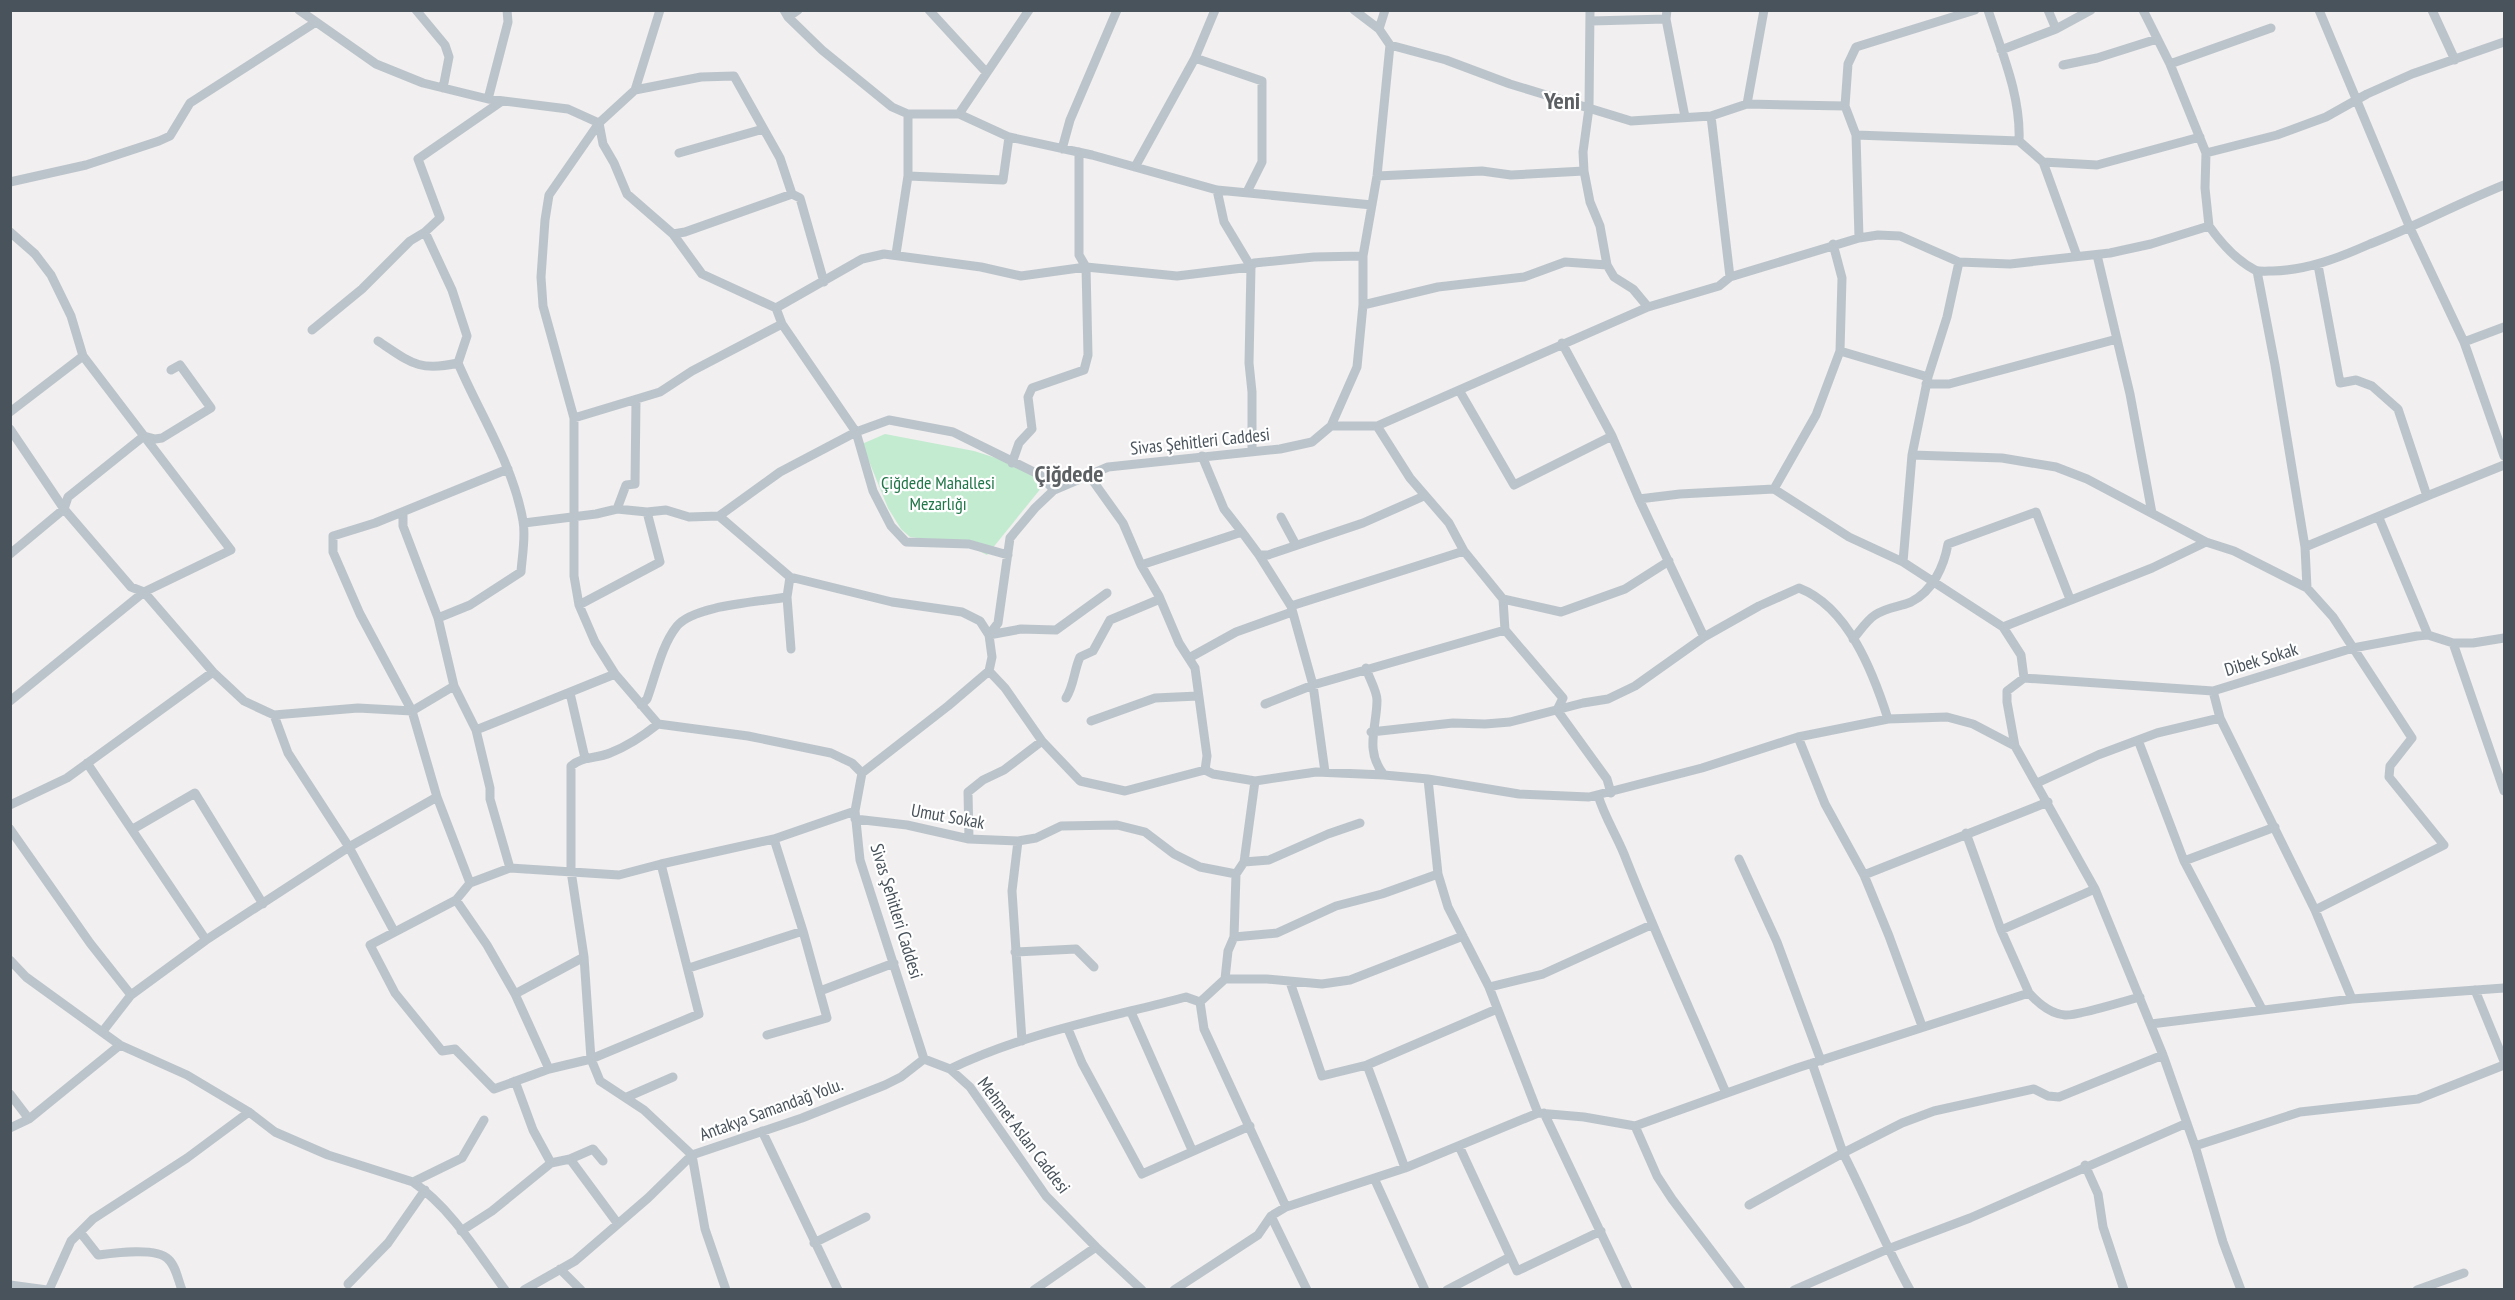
<svg xmlns="http://www.w3.org/2000/svg" width="2515" height="1300" font-family="'PT Sans Narrow',sans-serif">
  <style>
    .green { fill: #c2ebd0 }
    .lines { fill: none; stroke-linecap: round; stroke-linejoin: round }
    .minor { stroke: #bcc4cb; stroke-width: 9 }
    .labels { text-anchor: middle; dominant-baseline: central; stroke-width: 4.5; stroke-linejoin: round; paint-order: stroke }
    .street-label { font-size: 18px; fill: #49535b; stroke: #fff }
    .park-label { font-size: 18px; fill: #207648; stroke: #fff }
    .district-label { font-size: 24px; font-weight: bold; fill: #5c6063; stroke: #fff }
  </style>
  <rect width="100%" height="100%" fill="#f1efef"/>
  <path class="green" d="M885,434L974,451L1012,463L1046,482L987,555L965,544L910,537L901,529L888,508L862,444Z"/>
  <g class="lines">
    <path class="minor" d="M299,10L376,64L423,83L488,99L568,109L599,123L603,144L614,163L627,194L673,234L702,274L776,308L782,324L856,432L873,491L891,526L906,542L969,544L1008,555
      M416,10L445,45L449,57L443,88
      M660,10L635,90L599,123L549,195L545,220L541,277L543,306L574,418V576L579,605L595,642L615,674L658,724L748,736L831,753L852,763L862,773
      M784,10L788,17L822,50L892,107L908,114H959L1009,137L1092,155L1217,190L1372,205
      M929,10L986,72
      M1354,10L1379,29
      M1590,10L1589,108L1583,152L1584,171L1590,202L1600,226L1607,265L1614,277L1633,289L1648,307
      M1667,10L1666,19L1685,117
      M1988,10C2002,53 2021,96 2019,141
      M2143,10L2170,64L2206,153L2205,188L2209,226
      M2319,10L2410,228L2464,342L2504,456
      M2432,10L2455,60
      M788,17L798,10
      M1591,21L1666,19
      M2056,29L2091,10
      M1390,45L1446,60L1510,84L1631,121L1711,116L1747,104L1845,106
      M2001,50L2056,29L2048,10
      M1195,58L1262,81V162L1247,192
      M2170,64L2271,28
      M2063,65L2097,58L2157,39
      M635,90L701,77L734,76L780,158L792,194L685,232L673,234
      M488,99L508,22L507,10
      M502,101L418,159L440,218L425,232L452,290L467,336L458,363C480,415 513,464 523,521C526,537 522,556 521,572L470,605L438,618L454,686L476,730L490,788V799L510,868
      M1747,104L1764,10
      M959,114L1029,10
      M1711,116L1730,277
      M1856,135L2019,141L2043,162L2077,256
      M1062,149L1070,120L1117,10
      M679,153L763,129
      M2206,153L2277,135L2326,117L2367,94L2412,74L2504,42
      M2043,162L2097,165L2200,137
      M1135,167L1195,58L1215,10
      M908,176L1003,180L1009,137
      M1377,176L1482,171L1511,175L1584,171
      M10,182L86,165L159,141L170,136L190,103L316,22
      M1217,190L1224,222L1251,267L1249,363L1252,392V451
      M792,194L800,198L824,282
      M10,232L35,254L51,275L71,316L83,356L231,550L144,592L10,701
      M1859,238L1856,135L1845,106L1848,64L1856,47L1975,10
      M896,254L908,176V114
      M2097,255L2130,394L2152,513
      M2257,271L2275,365L2305,547L2307,588
      M1363,305L1438,287L1524,277L1565,262L1607,265
      M776,308L862,259L884,254L981,267L1021,276L1086,267L1177,276L1251,267L1254,263L1314,257L1363,256
      M312,330L362,289L410,241L425,232
      M378,341C410,362 418,372 458,363
      M2464,342L2504,327
      M1562,343L1612,436L1639,499L1704,637
      M1840,351L1928,377
      M1926,384H1949L2117,339
      M1459,390L1514,485L1612,436
      M10,412L83,356
      M574,418L660,392L692,371L782,324
      M1331,426H1377L1410,478L1449,523L1464,551L1503,599L1505,630L1563,698L1557,710L1607,779L1611,793
      M1377,426L1648,307L1719,286L1730,277L1859,238L1878,235L1900,236L1959,262L2010,264L2110,253L2151,244L2209,226C2221,243 2236,260 2255,270C2260,272 2268,271 2273,271C2308,270 2338,258 2370,244C2416,226 2459,203 2504,185
      M10,429L64,509L131,587L144,592L213,672L244,701L274,715L358,708L412,711L454,686
      M144,436L155,439L162,438L211,408L180,365L171,370
      M1912,455L2002,458L2056,467L2087,479L2206,542L2234,551L2307,588L2333,617L2412,738L2390,766L2389,777L2444,845L2315,910
      M1202,456L1224,509L1242,532
      M1012,463L1019,443L1032,429L1028,397L1032,388L1084,370L1088,355L1086,267L1079,255V152
      M1088,474L1123,523L1141,565L1159,596L1179,643L1195,668L1207,756L1205,770
      M1774,489L1816,415L1840,351L1842,278L1833,244
      M2427,496L2504,465
      M1639,499L1680,494L1774,489L1849,537L1903,562L2003,627L2021,655L2024,678L2007,691V702L2015,746
      M617,509L626,485L635,484L636,400
      M403,513V526L438,618
      M719,516L780,472L856,432L889,420L953,432L1040,475L1054,490
      M1281,517L1296,545
      M2379,518L2428,635
      M524,523L596,514L617,509L647,512L666,510L689,517L719,516L790,577L892,602L962,612L980,621L989,635L1021,629L1056,630L1107,593
      M2305,547L2427,496L2398,409L2372,386L2356,380L2340,383L2318,265
      M10,554L64,509L68,497L144,436
      M1259,555H1268L1363,523L1424,496
      M1903,562L1912,455L1928,377L1947,317L1959,262
      M1141,565L1242,532L1259,555L1291,606L1313,685L1505,630
      M790,577L787,597L791,649
      M1503,599L1561,612L1625,589L1669,561
      M579,605L660,562L647,512
      M1291,606L1464,551
      M2003,627L2152,568L2206,542
      M1853,639C1860,631 1867,620 1875,615C1887,607 1899,607 1911,602C1933,591 1944,566 1948,544L2036,512L2070,599
      M2453,643L2504,791
      M1189,658L1236,632L1292,612
      M1366,668C1369,678 1377,691 1377,700C1377,727 1364,750 1384,775
      M989,671L1005,688L1042,741L1080,781L1125,791L1205,770L1213,774L1255,781L1316,772L1384,775L1428,779L1519,794L1589,797L1702,768L1798,737L1888,719L1947,717L1973,724L2015,746L2095,889L2163,1055L2196,1149L2223,1242L2241,1290
      M2024,678L2213,691L2353,648L2417,636L2428,635L2453,643H2473L2504,638
      M2213,691L2220,718L2315,910L2352,999
      M570,693L585,758
      M1066,698C1074,686 1074,670 1080,657L1093,651L1110,620L1160,599
      M1265,704L1313,685L1325,772
      M641,705L647,699C656,675 661,646 677,626C694,605 760,602 787,597
      M274,715L288,753L349,847L394,931
      M1091,721L1155,698L1198,696
      M658,724C643,736 628,746 610,753C596,759 582,756 571,766V871L584,957L591,1059L600,1081L644,1110L692,1155L705,1229L726,1290
      M476,730L615,674
      M1371,732L1453,723L1485,724L1510,722L1583,703L1608,699L1635,686L1704,637L1759,606L1799,588C1848,607 1873,672 1888,719
      M1798,737L1825,804L1864,875L1889,936L1922,1026
      M2138,740L2184,861
      M87,763L206,940
      M1428,779L1438,874L1448,907L1489,987L1538,1113
      M2037,783L2098,755L2157,733L2220,718
      M1598,795C1604,816 1616,834 1624,854C1655,934 1692,1013 1726,1093
      M10,805L67,778L213,672
      M855,819L907,825L969,839L1018,841L1036,838L1061,826L1117,825L1145,832L1174,854L1200,867L1236,874
      M10,829L90,943L131,995
      M133,829L195,793L263,904
      M1966,833L2001,930L2029,993
      M969,839L968,792L983,780L1004,770L1042,741
      M1018,841L1012,891L1022,1041
      M1739,859L1777,942L1821,1061
      M1244,862L1269,860L1328,834L1360,823
      M661,864L699,1014L591,1059L549,1069L494,1089L455,1049L442,1051L395,993L370,945L456,900L470,883L510,868L619,875L661,864L774,839L855,811
      M1864,875L2048,802
      M470,883L437,797L412,711L360,614L333,552V536L375,523L508,469
      M456,900L487,945L515,994L549,1069
      M2001,930L2095,889
      M1234,937L1277,933L1336,906L1382,894L1438,874
      M1015,952L1076,949L1094,967
      M10,960L26,977L120,1045L187,1075L249,1112L275,1132L328,1155L413,1182C451,1208 478,1253 505,1290
      M689,968L803,931
      M1225,979L1228,951L1234,937L1236,874L1244,862L1255,781
      M1290,982L1322,1076L1367,1065L1497,1009
      M1489,987L1543,974L1651,925
      M2475,990L2504,1061
      M820,991L894,963
      M515,994L584,957
      M1200,1002L1204,1029L1286,1207
      M2262,1009L2184,861L2275,827
      M1131,1012L1192,1150
      M2151,1024L2352,999L2504,988
      M1068,1029L1082,1063L1142,1174L1250,1126
      M103,1031L131,995L206,940L349,847L437,797
      M767,1035L827,1018L803,931L774,839
      M924,1059L860,860L855,811L862,773L948,706L989,671L992,657L989,635L998,623L1010,538L1035,508L1054,490L1108,467L1280,449L1312,442L1331,426L1357,367L1363,305V256L1377,176L1390,45L1379,29L1385,10
      M924,1059L950,1069L970,1087L1046,1196L1096,1247L1142,1290
      M1367,1065L1405,1168
      M950,1069C1024,1033 1107,1018 1186,997L1200,1002L1225,979H1267L1322,984L1350,980L1463,936
      M10,1094L29,1119
      M627,1097L673,1077
      M1544,1113L1628,1290
      M1635,1126L1657,1176L1672,1199L1741,1290
      M10,1128L29,1119L120,1045
      M762,1131L838,1290
      M1459,1146L1517,1271L1601,1231
      M2195,1146L2300,1112L2418,1099L2504,1065
      M570,1159L618,1224
      M551,1163L570,1159L593,1149L603,1161
      M2085,1165L2098,1194L2103,1227L2124,1290
      M1374,1178L1425,1290
      M413,1182L462,1158L484,1120
      M1749,1205L1843,1153L1812,1063
      M1271,1216L1307,1290
      M461,1231L492,1211L551,1163L533,1130L515,1081
      M80,1232L98,1255C113,1253 157,1247 168,1259C176,1266 178,1280 182,1290
      M814,1243L866,1217
      M560,1269L581,1290
      M348,1284L388,1243L425,1190
      M10,1285L47,1290
      M49,1290L71,1241L93,1219L187,1158L249,1112
      M524,1290L575,1261L648,1198L692,1155L802,1118L885,1085L901,1077L924,1059
      M1034,1290L1096,1247
      M1174,1290L1258,1235L1271,1216L1286,1207L1405,1168L1538,1113L1584,1117L1635,1126L1797,1068L2029,993C2038,1003 2051,1014 2065,1015C2078,1016 2124,1001 2140,997
      M1447,1290L1510,1257
      M1794,1290L1888,1249L1970,1218L2187,1123
      M1910,1290C1885,1245 1866,1198 1843,1153L1902,1123L1934,1111L2034,1089L2048,1096L2059,1097L2163,1055
      M2417,1290L2464,1273"/>
  </g>
  <g class="labels">
    <g class="street-label">
      <text transform="translate(1200 441) rotate(-6)">Sivas Şehitleri Caddesi</text>
      <text transform="translate(2261 659) rotate(-17)">Dibek Sokak</text>
      <text transform="translate(948 816) rotate(10)">Umut Sokak</text>
      <text transform="translate(897 911) rotate(73)">Sivas Şehitleri Caddesi</text>
      <text transform="translate(771 1109) rotate(-20)">Antakya Samandağ Yolu.</text>
      <text transform="translate(1024 1135) rotate(53)">Mehmet Aslan Caddesi</text>
    </g>
    <g class="park-label">
      <text x="938" y="482">Çiğdede Mahallesi<tspan x="938" dy="21">Mezarlığı</tspan></text>
    </g>
    <g class="district-label">
      <text x="1562" y="100">Yeni</text>
      <text x="1069" y="473">Çiğdede</text>
    </g>
  </g>
  <rect width="2515" height="1300" fill="none" stroke="#49535b" stroke-width="24"/>
</svg>
